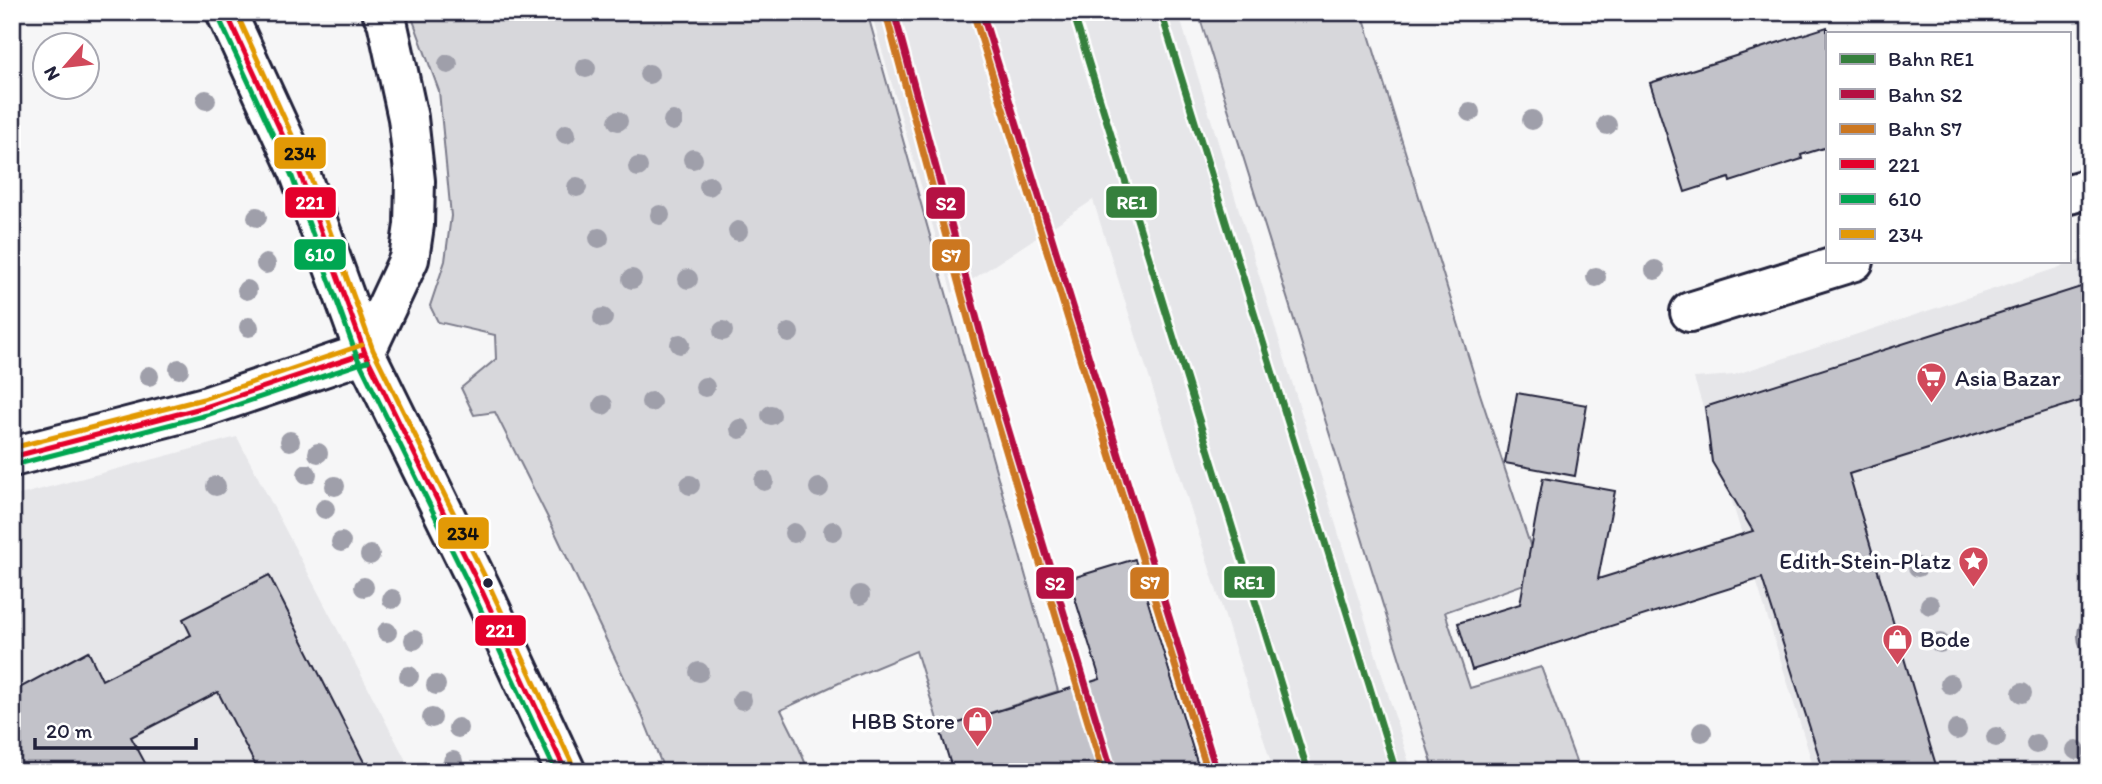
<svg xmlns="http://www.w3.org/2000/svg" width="2102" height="784" font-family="Itim,sans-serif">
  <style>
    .built { fill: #e6e6e9 }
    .green { fill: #d7d7db; stroke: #7c7c8b; stroke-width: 2 }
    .building { fill: #c2c2c9; stroke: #22223b; stroke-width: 2 }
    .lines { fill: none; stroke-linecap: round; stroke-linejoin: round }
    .minor-casing { stroke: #22223b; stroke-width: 44 }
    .minor { stroke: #fff; stroke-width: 38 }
    .bus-1-casing { stroke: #fff; stroke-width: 10 }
    .bus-2-casing { stroke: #fff; stroke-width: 10 }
    .bus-3-casing { stroke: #fff; stroke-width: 10 }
    .bus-1 { stroke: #e4002b; stroke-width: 5 }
    .bus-2 { stroke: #00a651; stroke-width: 5 }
    .bus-3 { stroke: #e29906; stroke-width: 5 }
    .rail-1-casing { stroke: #fff; stroke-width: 12 }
    .rail-2-casing { stroke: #fff; stroke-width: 12 }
    .rail-3-casing { stroke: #fff; stroke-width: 12 }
    .rail-1 { stroke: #36803d; stroke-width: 7 }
    .rail-2 { stroke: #b51143; stroke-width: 7 }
    .rail-3 { stroke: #cc7720; stroke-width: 7 }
    .tree { fill: #9f9faa }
    .bus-dot { fill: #22223b; stroke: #fff; stroke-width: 2.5 }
    .labels { text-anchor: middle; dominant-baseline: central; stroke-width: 7; stroke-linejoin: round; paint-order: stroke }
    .poi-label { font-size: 23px; fill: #22223b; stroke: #fff; text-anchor: start }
    .line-badge { stroke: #fff; stroke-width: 2.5 }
    .badge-label { font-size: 19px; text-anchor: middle; font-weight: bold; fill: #fff }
    .pale-badge-label { font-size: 19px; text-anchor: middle; font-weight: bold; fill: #111 }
  </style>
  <rect width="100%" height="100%" fill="#f6f6f7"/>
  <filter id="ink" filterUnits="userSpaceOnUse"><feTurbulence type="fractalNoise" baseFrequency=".0143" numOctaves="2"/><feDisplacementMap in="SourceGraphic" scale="14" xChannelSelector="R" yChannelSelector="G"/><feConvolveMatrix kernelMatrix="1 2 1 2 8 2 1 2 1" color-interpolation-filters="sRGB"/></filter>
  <g filter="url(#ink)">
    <path class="built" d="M871,12H1178L1412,772H1274L1093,200L952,293Z
      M2090,257V772H1815L1694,378L1734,375Z
      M237,437L412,772H12V497Z"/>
    <path class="green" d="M410,12H867L1058,691L940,729L916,651L839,683L781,710L795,738L809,772H665L642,715L552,526L495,412L474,415L461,388L496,359L495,335L438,322L430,306L445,261L451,216L439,91Z
      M1198,12H1362L1479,391L1541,578L1445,612L1470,688L1541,667L1580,772H1435Z
      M2090,612V659C2074,645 2074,626 2090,612Z"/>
    <path class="building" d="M1827,27V147L1801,155L1802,159L1730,182L1729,178L1685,192L1650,83Z
      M2090,284V398L1849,474L1938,772H1824L1762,578L1472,670L1458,623L1520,604L1543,478L1615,491L1598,579L1753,531L1712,462L1705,407Z
      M1517,393L1587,405L1575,476L1505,463Z
      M1135,559L1200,772H953L940,729L1100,679L1069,579Z
      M269,575L369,772H259L218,692L131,737L150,772H12V692L88,651L102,680L191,635L183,619Z"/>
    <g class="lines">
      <defs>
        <path id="minor" d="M226,12L299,171L365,353L481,589L566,772
          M2069,194L2090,188
          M1690,312L1854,261
          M365,353L409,259L414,225L415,181L408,118L387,21L382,12
          M12,457L205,407L365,353"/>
      </defs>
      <use href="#minor" class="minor-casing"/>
      <use href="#minor" class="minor"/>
      <defs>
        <path id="bus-1" d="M226,12L299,171L365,353L481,589L566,772
          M12,457L205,407L365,353"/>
        <path id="bus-2" d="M218,16L291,174L357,357L473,593L556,772
          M14,465L207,415L368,361"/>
        <path id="bus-3" d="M236,12L307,168L373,350L489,585L574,768
          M12,448L203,399L362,345"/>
      </defs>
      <use href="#bus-1" class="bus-1-casing"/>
      <use href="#bus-2" class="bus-2-casing"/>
      <use href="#bus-3" class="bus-3-casing"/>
      <use href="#bus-1" class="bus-1"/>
      <use href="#bus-2" class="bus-2"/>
      <use href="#bus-3" class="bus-3"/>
      <defs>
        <path id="rail-1" d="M1073,12L1308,772
          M1161,12L1396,772"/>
        <path id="rail-2" d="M894,12L992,375L1112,772
          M982,12L1217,772"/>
        <path id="rail-3" d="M886,14L984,378L1103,772
          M974,15L1208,772"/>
      </defs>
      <use href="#rail-1" class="rail-1-casing"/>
      <use href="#rail-2" class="rail-2-casing"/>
      <use href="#rail-3" class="rail-3-casing"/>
      <use href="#rail-1" class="rail-1"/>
      <use href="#rail-2" class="rail-2"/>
      <use href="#rail-3" class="rail-3"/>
    </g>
    <g class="tree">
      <circle cx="448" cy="64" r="10"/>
      <circle cx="586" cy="68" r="10"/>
      <circle cx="649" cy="74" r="10"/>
      <circle cx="206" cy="100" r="10"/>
      <circle cx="1470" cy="112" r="10"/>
      <circle cx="1532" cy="120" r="10"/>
      <circle cx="618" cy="121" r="10"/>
      <circle cx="673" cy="121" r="10"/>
      <circle cx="1607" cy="125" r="10"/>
      <circle cx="566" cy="134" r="10"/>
      <circle cx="693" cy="159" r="10"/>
      <circle cx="638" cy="167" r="10"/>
      <circle cx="709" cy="186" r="10"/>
      <circle cx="577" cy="187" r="10"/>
      <circle cx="660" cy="215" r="10"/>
      <circle cx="257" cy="217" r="10"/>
      <circle cx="738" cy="231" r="10"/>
      <circle cx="599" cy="238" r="10"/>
      <circle cx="266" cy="264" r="10"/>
      <circle cx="1655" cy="270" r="10"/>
      <circle cx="1596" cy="277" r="10"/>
      <circle cx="632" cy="279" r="10"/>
      <circle cx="688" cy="279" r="10"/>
      <circle cx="247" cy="290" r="10"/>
      <circle cx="603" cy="318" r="10"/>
      <circle cx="249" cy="327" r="10"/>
      <circle cx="723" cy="331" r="10"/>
      <circle cx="789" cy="333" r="10"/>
      <circle cx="680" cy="344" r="10"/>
      <circle cx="179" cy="369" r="10"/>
      <circle cx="149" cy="376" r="10"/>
      <circle cx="705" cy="387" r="10"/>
      <circle cx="651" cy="402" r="10"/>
      <circle cx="603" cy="405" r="10"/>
      <circle cx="771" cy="415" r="10"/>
      <circle cx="740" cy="429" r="10"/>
      <circle cx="290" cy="441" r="10"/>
      <circle cx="318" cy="453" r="10"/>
      <circle cx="307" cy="474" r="10"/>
      <circle cx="764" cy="481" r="10"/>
      <circle cx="690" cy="485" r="10"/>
      <circle cx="216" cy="486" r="10"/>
      <circle cx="335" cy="486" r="10"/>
      <circle cx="819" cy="488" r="10"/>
      <circle cx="325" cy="509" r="10"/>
      <circle cx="833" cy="531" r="10"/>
      <circle cx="794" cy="533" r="10"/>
      <circle cx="341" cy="542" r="10"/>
      <circle cx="370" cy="555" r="10"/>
      <circle cx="1918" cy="567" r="10"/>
      <circle cx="364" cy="587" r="10"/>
      <circle cx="860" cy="595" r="10"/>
      <circle cx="392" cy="599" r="10"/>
      <circle cx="1930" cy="605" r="10"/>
      <circle cx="387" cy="632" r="10"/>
      <circle cx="414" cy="640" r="10"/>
      <circle cx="1940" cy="643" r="10"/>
      <circle cx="699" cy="672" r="10"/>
      <circle cx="409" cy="676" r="10"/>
      <circle cx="1950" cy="684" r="10"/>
      <circle cx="436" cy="685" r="10"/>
      <circle cx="2022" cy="693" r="10"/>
      <circle cx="742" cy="700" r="10"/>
      <circle cx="432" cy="718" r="10"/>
      <circle cx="458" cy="728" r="10"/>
      <circle cx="1957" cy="730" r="10"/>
      <circle cx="1702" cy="732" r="10"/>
      <circle cx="1996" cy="737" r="10"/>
      <circle cx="2036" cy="744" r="10"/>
      <circle cx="2076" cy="750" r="10"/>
      <circle cx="453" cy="761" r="10"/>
    </g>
  </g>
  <defs>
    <symbol id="supermarket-pin" viewBox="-11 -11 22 30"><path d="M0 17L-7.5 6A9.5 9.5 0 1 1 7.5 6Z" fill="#d1495b" stroke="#fff"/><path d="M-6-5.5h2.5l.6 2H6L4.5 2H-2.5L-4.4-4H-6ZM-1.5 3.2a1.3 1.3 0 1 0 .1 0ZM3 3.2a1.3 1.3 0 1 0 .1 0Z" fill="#fff"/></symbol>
    <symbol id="sight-pin" viewBox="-11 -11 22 30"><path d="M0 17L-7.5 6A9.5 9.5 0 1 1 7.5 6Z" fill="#d1495b" stroke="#fff"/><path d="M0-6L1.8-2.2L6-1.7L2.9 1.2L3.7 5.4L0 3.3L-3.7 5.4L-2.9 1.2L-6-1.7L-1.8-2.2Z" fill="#fff"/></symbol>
    <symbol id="shop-pin" viewBox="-11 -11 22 30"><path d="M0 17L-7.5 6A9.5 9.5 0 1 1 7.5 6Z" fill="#d1495b" stroke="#fff"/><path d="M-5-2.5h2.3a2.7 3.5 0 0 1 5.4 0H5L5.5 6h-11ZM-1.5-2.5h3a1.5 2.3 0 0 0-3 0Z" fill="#fff"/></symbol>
  </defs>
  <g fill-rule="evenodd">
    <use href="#supermarket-pin" x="1914" y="360" width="35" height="47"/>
    <use href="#sight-pin" x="1956" y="544" width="35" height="47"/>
    <use href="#shop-pin" x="1880" y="622" width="35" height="47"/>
    <use href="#shop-pin" x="960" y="704" width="35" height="47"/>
  </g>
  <circle class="bus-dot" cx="488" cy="583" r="6"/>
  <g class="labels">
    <g class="poi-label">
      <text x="1955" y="378">Asia Bazar</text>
      <text x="1951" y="561" text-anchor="end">Edith-Stein-Platz</text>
      <text x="1920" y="639">Bode</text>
      <text x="955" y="721" text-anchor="end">HBB Store</text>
    </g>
  </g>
  <g class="line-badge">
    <rect x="273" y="136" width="54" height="34" rx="7" fill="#e29906"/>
    <rect x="1105" y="185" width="53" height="34" rx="7" fill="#36803d"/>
    <rect x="284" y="186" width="53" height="33" rx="7" fill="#e4002b"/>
    <rect x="925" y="186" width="41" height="34" rx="7" fill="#b51143"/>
    <rect x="293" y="238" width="54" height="33" rx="7" fill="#00a651"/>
    <rect x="931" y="238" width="40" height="34" rx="7" fill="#cc7720"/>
    <rect x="437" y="516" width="53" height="34" rx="7" fill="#e29906"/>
    <rect x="1223" y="565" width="53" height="34" rx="7" fill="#36803d"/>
    <rect x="1129" y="566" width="41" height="34" rx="7" fill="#cc7720"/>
    <rect x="1035" y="566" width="40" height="34" rx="7" fill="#b51143"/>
    <rect x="474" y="614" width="53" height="33" rx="7" fill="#e4002b"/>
  </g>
  <g class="badge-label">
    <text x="1132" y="209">RE1</text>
    <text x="310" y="209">221</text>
    <text x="946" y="210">S2</text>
    <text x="320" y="261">610</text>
    <text x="951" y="262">S7</text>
    <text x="1249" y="589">RE1</text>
    <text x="1150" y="589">S7</text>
    <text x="1055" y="590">S2</text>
    <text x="500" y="637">221</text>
  </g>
  <g class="pale-badge-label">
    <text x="300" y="160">234</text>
    <text x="463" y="540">234</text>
  </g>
  <rect width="2102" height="784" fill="none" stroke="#fff" stroke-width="42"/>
  <rect x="21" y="21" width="2060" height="742" fill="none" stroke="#22223b" stroke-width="2.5" filter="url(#ink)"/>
  <rect x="1826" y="32" width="245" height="231" fill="#ffffff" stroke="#a7a7b1" stroke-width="2"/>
  <rect x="1840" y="54" width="35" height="10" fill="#36803d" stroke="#a7a7b1" stroke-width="2"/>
  <text x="1888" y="66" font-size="21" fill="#22223b">Bahn RE1</text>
  <rect x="1840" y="89" width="35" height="10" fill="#b51143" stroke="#a7a7b1" stroke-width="2"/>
  <text x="1888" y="102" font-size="21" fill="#22223b">Bahn S2</text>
  <rect x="1840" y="124" width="35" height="10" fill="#cc7720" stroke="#a7a7b1" stroke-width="2"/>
  <text x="1888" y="136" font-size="21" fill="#22223b">Bahn S7</text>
  <rect x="1840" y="159" width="35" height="10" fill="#e4002b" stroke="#a7a7b1" stroke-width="2"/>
  <text x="1888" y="172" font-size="21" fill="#22223b">221</text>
  <rect x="1840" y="194" width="35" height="10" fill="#00a651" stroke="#a7a7b1" stroke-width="2"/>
  <text x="1888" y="206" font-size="21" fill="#22223b">610</text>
  <rect x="1840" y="229" width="35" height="10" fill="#e29906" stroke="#a7a7b1" stroke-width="2"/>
  <text x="1888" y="242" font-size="21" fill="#22223b">234</text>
  <g transform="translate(66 66) rotate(242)"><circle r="33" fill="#ffffff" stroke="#a7a7b1" stroke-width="2"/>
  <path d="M0-5L12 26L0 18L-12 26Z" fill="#d1495b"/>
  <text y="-10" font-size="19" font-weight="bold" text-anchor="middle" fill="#22223b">N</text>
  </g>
  <path d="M35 738v10h161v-10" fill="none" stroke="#22223b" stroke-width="3.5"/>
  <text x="46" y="738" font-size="21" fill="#22223b" stroke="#ffffff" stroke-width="5" paint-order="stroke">20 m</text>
</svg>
